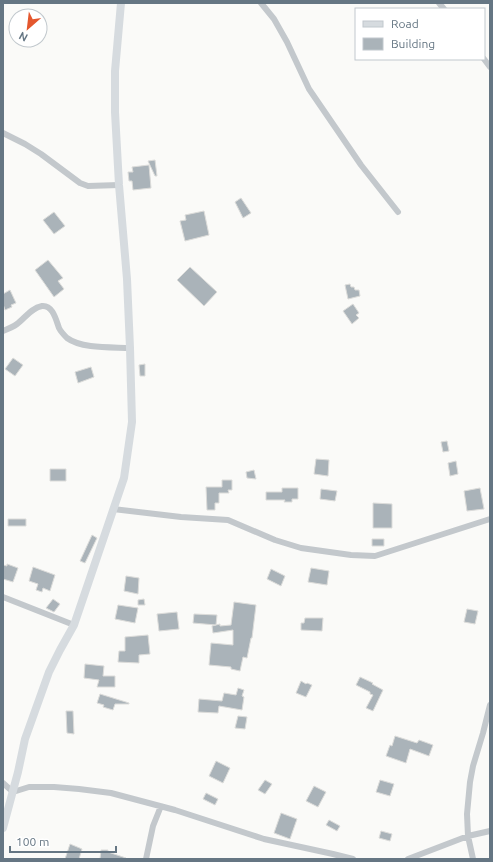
<svg xmlns="http://www.w3.org/2000/svg" width="493" height="862" font-family="Ubuntu,sans-serif">
  <style>
    .building { fill: #aab3b9; stroke: #dcdcda }
    .lines { fill: none; stroke-linecap: round; stroke-linejoin: round }
    .street { stroke: #c3c8cc; stroke-width: 6 }
    .secondary { stroke: #d6dbdf; stroke-width: 8 }
  </style>
  <rect width="100%" height="100%" fill="#fafaf8"/>
  <path class="building" d="M155,160L157,176H155L148,161Z
    M149,165L151,188L133,190L132,181H129L128,172H133L132,167Z
    M241,198L251,213L243,218L235,202Z
    M204,211L209,235L185,241L180,221L186,220L185,215Z
    M54,212L65,226L54,234L43,220Z
    M48,260L63,278L58,281L64,289L54,297L35,270Z
    M190,267L217,292L204,306L177,280Z
    M350,284L351,287H354L355,290H359L360,296L348,299L345,285Z
    M10,290L16,303L11,305L12,307L5,310L3,304V294Z
    M353,304L359,313L356,315L359,318L352,324L343,311Z
    M13,358L23,365L15,376L5,369Z
    M145,364V376H140L139,365Z
    M91,367L94,377L78,383L75,372Z
    M447,441L449,451L443,452L441,442Z
    M316,459L329,460L328,476L314,474Z
    M456,461L458,474L450,476L448,463Z
    M50,469H66V481H50Z
    M254,470L256,479L247,478L246,472Z
    M222,480H232V490H228L229,493H219V503H215V510H207L206,487H222Z
    M282,488H298V499H292V502H284L285,500H266V492H282Z
    M480,488L484,509L467,511L464,491Z
    M321,489L337,491L335,501L320,499Z
    M373,503L392,504V528H373Z
    M8,519H26V526H8Z
    M92,535L97,538L85,563L80,561Z
    M372,539H384V546H372Z
    M7,564L18,568L13,582L3,579V565L7,566Z
    M33,567L55,575L50,591L43,588L42,592L36,590L38,584L29,581Z
    M311,568L329,571L327,585L308,582Z
    M271,569L285,576L281,586L267,579Z
    M126,576L139,578L138,594L124,591Z
    M53,599L60,604L54,612L46,608Z
    M144,599L145,605H138V600Z
    M234,602L256,605L252,638H251L247,658L243,657L240,671L231,669V667L209,665L211,643L233,645V630L213,633L212,626L220,624V626L231,625Z
    M118,605L138,608L135,623L115,619Z
    M467,609L478,611L475,624L464,622Z
    M177,612L179,629L159,631L157,614Z
    M194,614L217,615L216,625L193,623Z
    M305,618H323L322,631L301,630V623H304Z
    M148,635L150,654L139,655V663L118,662L119,651H125V637Z
    M85,664L104,666L103,676H115V687H97L99,680L84,678Z
    M360,677L373,683L372,684L383,690L373,711L366,708L373,695L370,694V692L356,685Z
    M301,681L306,684L307,683L312,685L306,697L296,693Z
    M238,688L244,690L242,696L244,697L242,710L219,706L218,713L198,712L199,699L222,701L224,693L236,695Z
    M100,694L129,703V704H115L113,710L103,707L104,705L97,703Z
    M66,711H73L74,734L67,733Z
    M238,716L247,717L245,729L235,728Z
    M395,736L417,743L419,740L433,745L429,756L410,749L406,763L386,756L390,745L392,746Z
    M216,761L230,768L223,783L209,776Z
    M265,780L272,784L265,794L258,790Z
    M380,780L394,784L390,796L376,792Z
    M314,786L326,792L318,807L306,801Z
    M206,793L218,799L215,805L203,799Z
    M281,813L297,819L290,839L274,833Z
    M329,820L340,826L337,831L326,825Z
    M381,831L392,834L390,841L379,838Z
    M70,844L82,849L79,859H65Z
    M101,850H108V852L126,858V859H100Z"/>
  <g class="lines">
    <path class="street" d="M261,3L274,19L287,42L309,89L361,165L398,212
      M439,3L444,9
      M484,59L490,67
      M3,133L25,144L41,154L80,183L88,186L119,185
      M3,331C8,329 13,327 17,324C25,318 31,308 42,306C53,305 56,320 59,328C61,332 64,335 67,338C82,349 112,347 130,348
      M113,509L181,517L228,520L275,540L301,548L351,555L375,556L490,519
      M3,597L74,625
      M3,783L13,792L29,787H54L79,789L111,793L175,810L264,839L333,854L353,859
      M146,859L153,826L161,806
      M408,859L468,836L490,831
      M473,859L468,836L467,814L470,782L473,766L483,733L490,705"/>
    <path class="secondary" d="M3,828L18,772L25,739L49,672L60,650L74,625L124,478L132,422L130,348L127,279L119,185L115,112V71L121,3"/>
  </g>
  <rect width="493" height="862" fill="none" stroke="#657683" stroke-width="8"/>
  <rect x="355" y="8" width="130" height="52" fill="#ffffff" stroke="#c1c8cd"/>
  <rect x="363" y="21" width="20" height="6" fill="#d6dbdf" stroke="#c1c8cd"/>
  <text x="391" y="28" font-size="12" fill="#657683">Road</text>
  <rect x="363" y="38" width="20" height="12" fill="#aab3b9" stroke="#c1c8cd"/>
  <text x="391" y="48" font-size="12" fill="#657683">Building</text>
  <g transform="translate(28 28) rotate(208)"><circle r="19" fill="#ffffff" stroke="#c1c8cd"/>
  <path d="M0-3L7 15L0 10L-7 15Z" fill="#e4572e"/>
  <text y="-6" font-size="11" font-weight="bold" text-anchor="middle" fill="#657683">N</text>
  </g>
  <path d="M10 846v6h106v-6" fill="none" stroke="#657683" stroke-width="2"/>
  <text x="16" y="846" font-size="12" fill="#657683" stroke="#ffffff" stroke-width="3" paint-order="stroke">100 m</text>
</svg>
